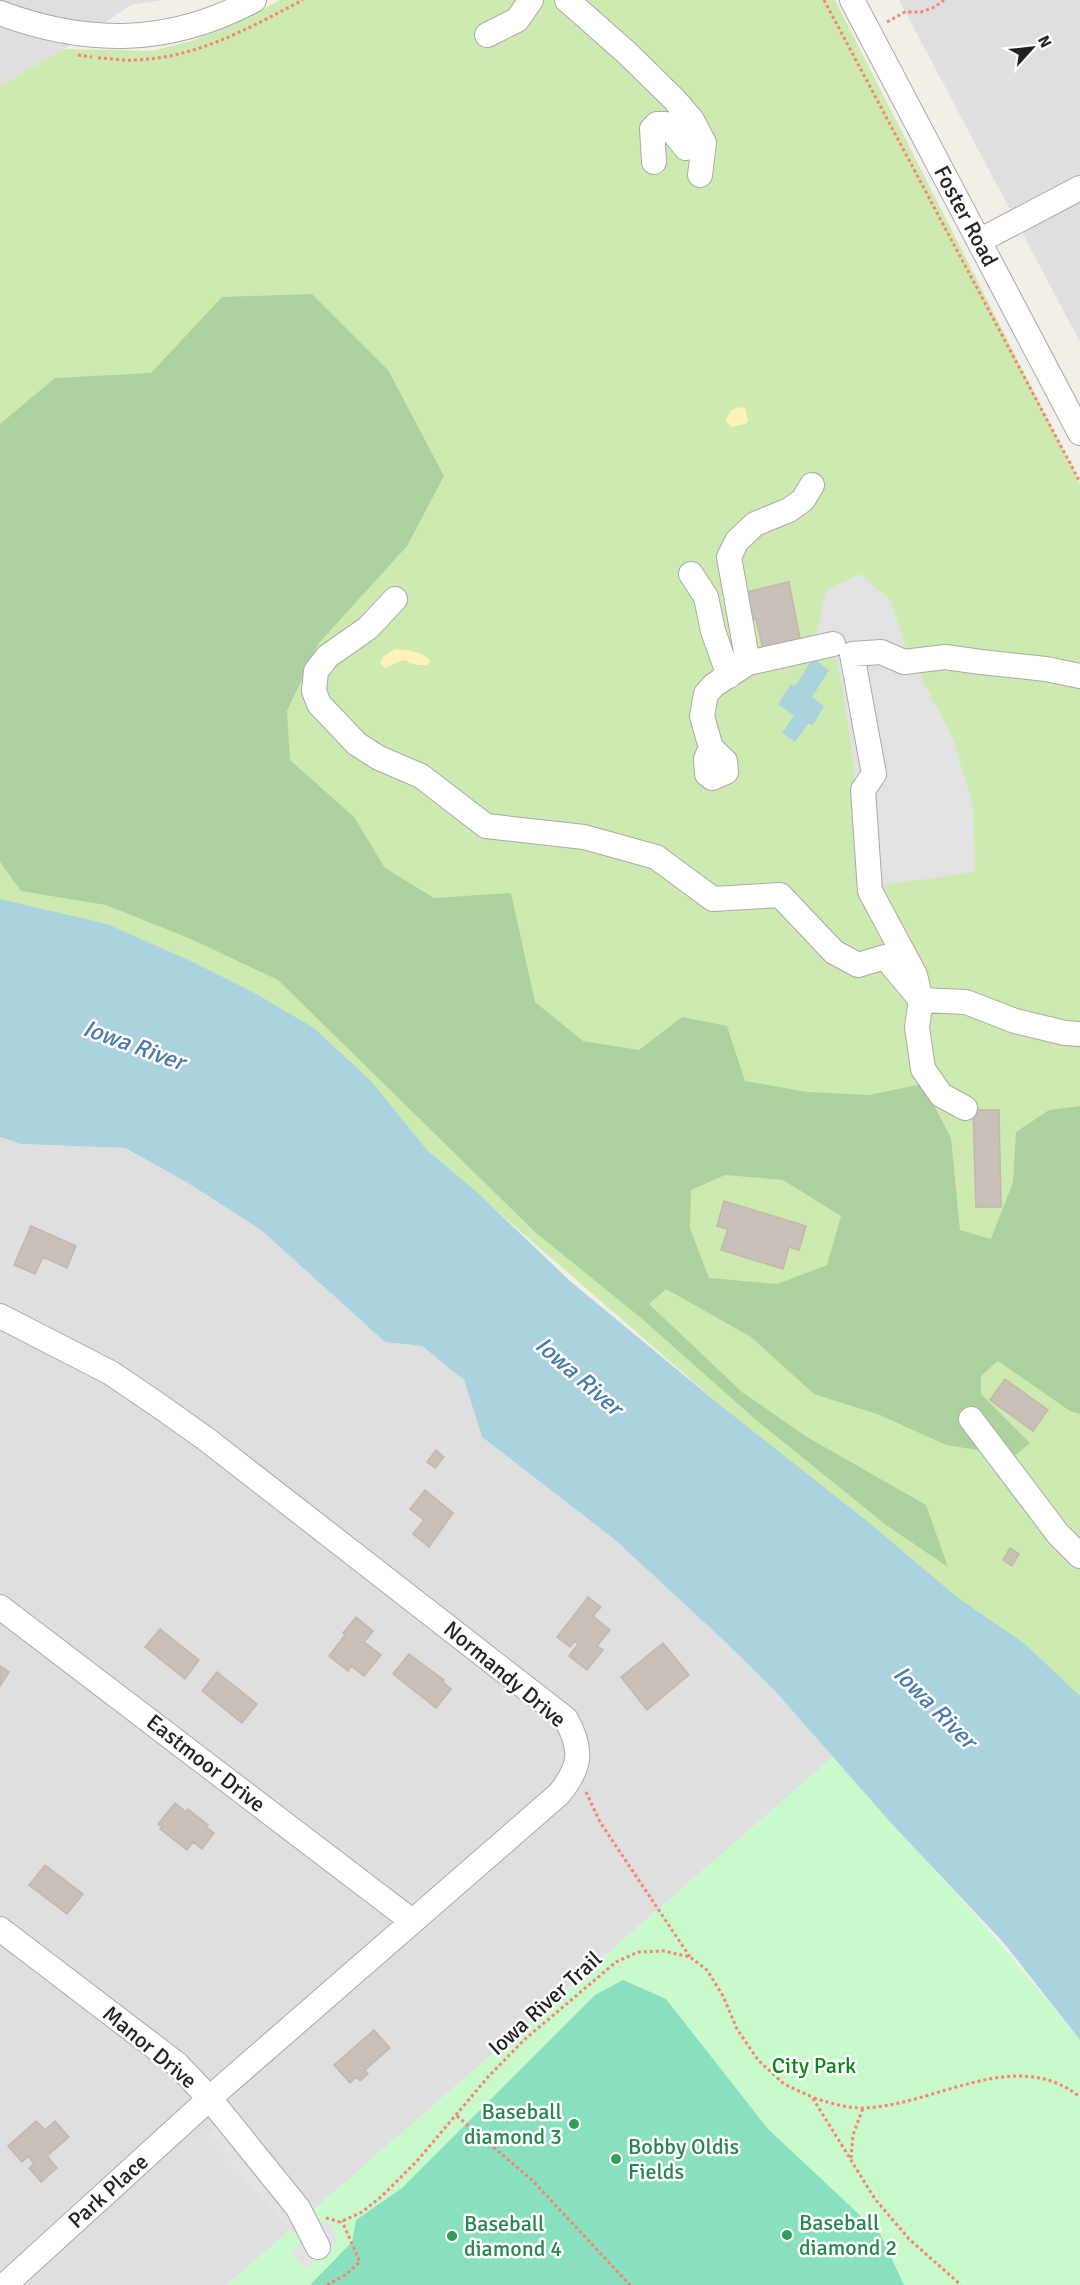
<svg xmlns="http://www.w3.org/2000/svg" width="1080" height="2285" font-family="Signika,sans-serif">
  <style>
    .residential { fill: #e0dfdf }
    .grass { fill: #cdebb0 }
    .forest { fill: #add19e; fill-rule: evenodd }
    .sand { fill: #fff1ba }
    .park { fill: #c8facc }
    .pitch { fill: #88e0be }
    .parking { fill: #e2e2e2 }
    .water { fill: #aad3df }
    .building { fill: #c7bfb8; stroke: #c4b6ab; stroke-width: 1.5 }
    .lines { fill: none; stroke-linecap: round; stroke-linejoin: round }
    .minor-casing { stroke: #a9a9a9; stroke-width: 26 }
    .path { stroke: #fa8072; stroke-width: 3; stroke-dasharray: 3 3; stroke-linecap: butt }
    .minor { stroke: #fff; stroke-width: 24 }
    .leisure-dot { fill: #2e9e5b; stroke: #fff; stroke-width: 2 }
    .labels { text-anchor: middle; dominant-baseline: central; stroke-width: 5; stroke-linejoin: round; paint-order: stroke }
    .street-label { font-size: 22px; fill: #222; stroke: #fff }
    .park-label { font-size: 22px; fill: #0c8416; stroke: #fff }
    .leisure-label { font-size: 22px; fill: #27864d; stroke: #fff; text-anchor: start }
    .water-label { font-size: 24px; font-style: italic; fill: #4a7aab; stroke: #fff }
  </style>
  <rect width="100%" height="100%" fill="#f2efe9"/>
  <path class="residential" d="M0,0H163L131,5L64,49L0,85Z
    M899,0H1080V342Z
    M0,1137L21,1144L124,1148L188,1183L261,1230L385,1342L422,1346L464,1380L482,1437L614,1539L720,1637L775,1691L833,1757L227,2285H0Z"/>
  <path class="grass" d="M280,0H835L1080,483V1718L427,1150L0,901V85L64,49L152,51L191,41L234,24Z"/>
  <path class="forest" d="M312,294L388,370L444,476L407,546L319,643L287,711L290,760L354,817L385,868L434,898L511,893L535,1002L583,1041L639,1050L682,1017L727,1026L745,1081L807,1092L869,1095L923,1084L951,1138L960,1230L991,1239L1013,1182L1016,1132L1049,1110L1080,1106V1414L1070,1411L998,1361L981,1376V1394L1030,1443L1014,1456L946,1445L880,1415L814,1394L751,1337L666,1289L649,1304L742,1392L807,1437L926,1505L948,1567L886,1525L755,1419L641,1318L535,1232L278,980L191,939L106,905L21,891L0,862V424L55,378L151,373L222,297ZM725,1175L783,1180L841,1216L827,1265L777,1284L709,1278L690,1228L691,1190Z"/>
  <path class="sand" d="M740,407L745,408L748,421L745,424L732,427L725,420L732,410Z
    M395,649C408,650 421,651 431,661L427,665H416L403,660L385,668L380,663L383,657Z"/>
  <path class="park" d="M833,1757L993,1935L1080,2040V2285H227Z"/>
  <path class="pitch" d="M623,1980L666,1999L768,2129L880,2234L904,2285H310L352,2242L356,2220L402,2188L595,1995Z"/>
  <path class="parking" d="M860,574L890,600L906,648L953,739L973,805L975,872L863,888L855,772L838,661L814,645L826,590Z
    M234,2111L298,2187L305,2205L313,2214L321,2220L332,2224L337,2242L306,2269L292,2254L301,2241L207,2137Z"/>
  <path class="water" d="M813,658L829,670L812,697L824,706L813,725L808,724L795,742L782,733L794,716L778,704L791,684L795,686Z
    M0,899L107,924L195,963L251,991L314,1028L371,1081L427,1150L480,1195L570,1281L720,1405L867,1521L957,1597L1025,1644L1080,1696V2040L1003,1942L892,1824L775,1691L720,1637L614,1539L482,1437L464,1380L422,1346L385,1342L261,1230L188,1183L125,1148L21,1144L0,1137Z"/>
  <path class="building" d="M789,582L802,649L765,658L756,619L744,622L738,594Z
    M973,1110H999L1001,1207H976Z
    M724,1201L806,1226L799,1250L789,1247L783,1269L721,1250L728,1229L717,1226Z
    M31,1226L76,1246L67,1268L43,1257L35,1274L14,1265Z
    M1005,1379L1048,1410L1033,1431L990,1400Z
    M436,1450L444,1457L435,1468L427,1462Z
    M425,1490L453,1513L429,1547L413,1534L424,1520L410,1509Z
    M1010,1548L1019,1554L1012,1566L1003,1560Z
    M588,1597L601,1607L593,1616L610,1630L597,1646L603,1650L587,1670L569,1656L578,1644L575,1641L570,1647L557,1637Z
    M356,1617L373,1631L364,1642L381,1655L364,1676L351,1666L348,1671L329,1656L345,1635L343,1633Z
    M160,1629L199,1660L185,1679L145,1647Z
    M663,1643L689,1675L647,1710L621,1677Z
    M409,1654L444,1680L443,1682L451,1689L436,1708L393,1674Z
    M0,1666L9,1672L0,1686Z
    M217,1672L257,1704L242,1723L202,1691Z
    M175,1803L186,1812L188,1809L208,1825L206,1827L214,1833L202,1849L193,1842L187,1850L160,1829L162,1827L158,1824Z
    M45,1865L83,1894L67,1914L29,1885Z
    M374,2030L390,2048L365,2070L368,2074L360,2081L357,2077L350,2083L334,2065Z
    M36,2121L45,2130L55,2121L69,2137L47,2156L57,2168L41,2182L29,2168L34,2164L28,2156L22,2162L8,2146Z"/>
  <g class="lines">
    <defs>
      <path id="minor" d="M567,0L627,53L674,99L692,120L704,143
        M852,0L1080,433
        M0,13C88,46 170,45 254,0
        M487,35L517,20L531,0
        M654,162L652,129L657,124H666L686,148L704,143L700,175
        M979,241L1080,188
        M812,485L803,500L789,510L755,524L737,541L729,557L748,663L833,644
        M691,574L706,597L713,631L729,676
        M395,599L368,628L328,656L316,671L314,691L319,704L357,744L379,758L421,776L486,826L584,837L656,857L713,899L780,895L834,952L858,965L885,957L921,1000L966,1002L1015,1021L1065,1033L1080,1034
        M711,748L706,759L707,774L712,778L726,772L725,761L711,748L702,716L706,694L714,685L748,663
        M965,1108L941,1095L923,1069L917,1027L921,1000L915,975L870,891L863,790L874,774L852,654L881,652L904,662L945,657L981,662L1046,669L1080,676
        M0,1316L111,1373L161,1407L206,1439L566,1719C583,1750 581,1767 559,1794L220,2089L6,2284
        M971,1419L1058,1534L1080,1556
        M0,1607L412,1921
        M0,1929L177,2064L210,2099L298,2208L318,2247"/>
    </defs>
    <use href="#minor" class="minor-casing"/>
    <path class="path" d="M824,0L1080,482
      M887,22L905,12H921L935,7L944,0
      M78,55L92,57
      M98,58C110,58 123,61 135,60C197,58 249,28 303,0
      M586,1792L600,1822L690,1957
      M814,2098C830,2103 846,2108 863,2108C935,2106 1015,2045 1080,2097
      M457,2116L532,2180L630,2285
      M851,2158L853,2135L863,2108
      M326,2218L340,2222L362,2212L382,2196L417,2161L488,2077L524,2040L616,1962L638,1952L664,1951L690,1957L707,1970L723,1996L737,2029L758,2060L784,2084L812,2097L875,2199L909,2239L961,2285
      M327,2285L345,2275L360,2262L342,2221"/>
    <use href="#minor" class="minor"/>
  </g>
  <g class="leisure-dot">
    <circle cx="574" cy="2124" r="6"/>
    <circle cx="616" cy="2159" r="6"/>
    <circle cx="787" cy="2235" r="6"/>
    <circle cx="452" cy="2236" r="6"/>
  </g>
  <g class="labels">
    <g class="street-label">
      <text transform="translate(966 216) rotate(62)">Foster Road</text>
      <text transform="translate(505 1674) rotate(40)">Normandy Drive</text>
      <text transform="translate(206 1763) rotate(38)">Eastmoor Drive</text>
      <text transform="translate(545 2003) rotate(-42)">Iowa River Trail</text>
      <text transform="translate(150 2047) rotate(40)">Manor Drive</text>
      <text transform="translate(108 2191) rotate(-42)">Park Place</text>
    </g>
    <g class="park-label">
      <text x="814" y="2065">City Park</text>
    </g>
    <g class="leisure-label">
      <text x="562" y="2111" text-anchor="end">Baseball<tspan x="562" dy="25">diamond 3</tspan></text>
      <text x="628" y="2146">Bobby Oldis<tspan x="628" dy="25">Fields</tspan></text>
      <text x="799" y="2222">Baseball<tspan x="799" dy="25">diamond 2</tspan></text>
      <text x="464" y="2223">Baseball<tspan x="464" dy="25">diamond 4</tspan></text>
    </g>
    <g class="water-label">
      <text transform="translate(134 1045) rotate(20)">Iowa River</text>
      <text transform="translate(579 1376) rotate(41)">Iowa River</text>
      <text transform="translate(935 1707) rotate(45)">Iowa River</text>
    </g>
  </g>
  <g transform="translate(1032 48) rotate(63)" stroke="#ffffff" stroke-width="4.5" paint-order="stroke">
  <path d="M0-4.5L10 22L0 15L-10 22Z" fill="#222222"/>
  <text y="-9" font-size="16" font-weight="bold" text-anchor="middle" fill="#222222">N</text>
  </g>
</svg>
